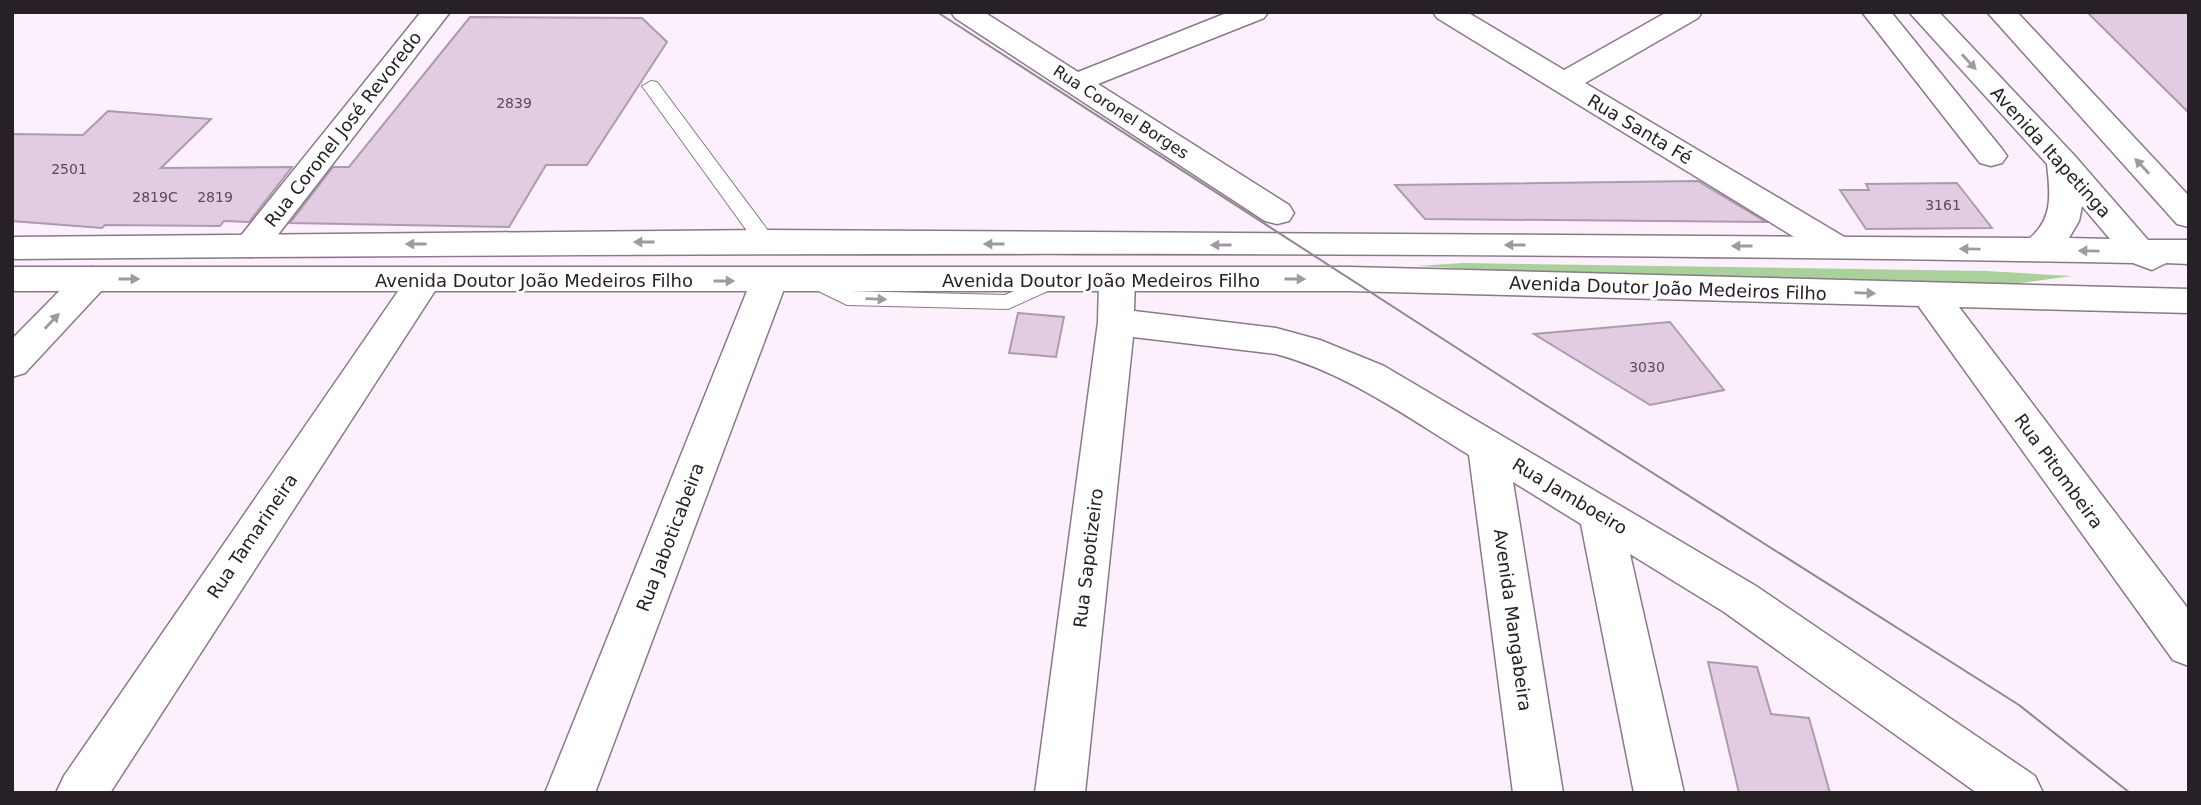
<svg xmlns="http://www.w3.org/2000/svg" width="2201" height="805" font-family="'DejaVu Sans',sans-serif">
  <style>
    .green { fill: #aad19c }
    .building { fill: #e1cce1; stroke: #ae9aae; stroke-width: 2 }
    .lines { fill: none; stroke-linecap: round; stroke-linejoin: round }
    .service-casing { stroke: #8b788a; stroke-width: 2 }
    .minor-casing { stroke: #8b788a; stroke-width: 3 }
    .primary-casing { stroke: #8b788a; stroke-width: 3 }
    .service { fill: #fff; fill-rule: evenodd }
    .minor { fill: #fff; fill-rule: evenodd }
    .primary { fill: #fff; fill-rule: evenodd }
    .tram { stroke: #928791; stroke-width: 2 }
    .oneway { fill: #9e9b9e }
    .labels { text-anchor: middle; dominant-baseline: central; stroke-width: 6; stroke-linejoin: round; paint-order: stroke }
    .number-label { font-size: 14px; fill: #564b56 }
    .far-street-label { font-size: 16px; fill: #282027; stroke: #fff }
    .street-label { font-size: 18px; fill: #282027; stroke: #fff }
  </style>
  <rect width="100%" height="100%" fill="#fdf0fd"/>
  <path class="green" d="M1463,263L1986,271L2072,276L1939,294L1417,266Z"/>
  <path class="building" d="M2087,12H2189V113Z
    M470,17L642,18L667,42L587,165H546L509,227L290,223L333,167H349Z
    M108,111L211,119L161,168L292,167L249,222L224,221L220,226L105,225L102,228L12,221V134L83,135Z
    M1698,181L1766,222L1425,219L1395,185Z
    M1957,183L1992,228L1866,229L1840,190H1869L1866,184Z
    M1018,313L1064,317L1056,357L1009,353Z
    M1670,322L1724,390L1650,405L1534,334Z
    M1708,662L1757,667L1771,714L1809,718L1830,793H1739Z"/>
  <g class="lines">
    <defs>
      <path id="service" d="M651,81L657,82L772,236L775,241L772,246H758L642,86Z
        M813,273L850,291L1005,295L1054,273L1061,275L1064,280L1061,285L1008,309L847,305L806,285L803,280L806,275Z"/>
      <path id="minor" d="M421,12H450L263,254L251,257L239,254L234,246L239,238Z
        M951,12H984L1078,72L1229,12H1268L1264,18L1098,84L1289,205L1294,213L1289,221L1277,224L1265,221L955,18Z
        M1433,12H1467L1564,70L1667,12H1702L1698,18L1585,83L1846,238L1851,246L1846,254L1834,257L1822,254L1437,18Z
        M1862,12H1891L2002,149L2007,156L2002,163L1991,166L1980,163Z
        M92,267L104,270L110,279L104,288L25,373L12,377V339L80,270Z
        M424,268L436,271L442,280L110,793H56L64,776L412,271Z
        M1117,268L1129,271L1135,280L1134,311L1276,328L1320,340L1384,366L1756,586L2035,776L2043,793H1977L1724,612L1630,554L1684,793H1634L1581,524L1513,482L1563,793H1513L1469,455C1407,417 1347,373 1276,354L1133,337L1085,793H1035L1098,322L1099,280L1105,271Z
        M769,269L781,272L787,281L595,793H545L751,281L757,272Z
        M1930,283L1943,286L2189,610V666L2173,660L1917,304L1912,295L1917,286Z"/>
      <path id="primary" d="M1909,12H1939L2074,155L2148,240H2189V264L2166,263L2152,270L2133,263C1426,250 719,253 12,259V237L765,230L2030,238C2054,218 2050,192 2047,164ZM2082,206L2110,239L2069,238L2079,221Z
        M1987,12H2017L2189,196V227L2177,224Z
        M12,267H1350L2189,289V313L1350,291H12Z"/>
    </defs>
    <use href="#service" class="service-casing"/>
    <use href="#minor" class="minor-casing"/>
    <use href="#primary" class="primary-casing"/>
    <use href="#service" class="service"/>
    <use href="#minor" class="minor"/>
    <use href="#primary" class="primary"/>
    <path class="tram" d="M937,12L1525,392L2019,705L2130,793"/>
  </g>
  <defs><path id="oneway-solid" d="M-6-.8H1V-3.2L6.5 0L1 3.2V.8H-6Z" transform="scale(1.75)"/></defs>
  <g class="oneway">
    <use href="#oneway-solid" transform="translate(1969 62) rotate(47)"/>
    <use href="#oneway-solid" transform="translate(2142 166) rotate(-133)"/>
    <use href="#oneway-solid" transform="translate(644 242) rotate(180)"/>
    <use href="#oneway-solid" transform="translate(416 244) rotate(-180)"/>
    <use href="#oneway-solid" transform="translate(994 244) rotate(-180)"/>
    <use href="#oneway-solid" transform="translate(1221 245) rotate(-180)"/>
    <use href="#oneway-solid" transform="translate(1515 245) rotate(-180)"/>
    <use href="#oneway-solid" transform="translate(1742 246) rotate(-180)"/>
    <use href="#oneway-solid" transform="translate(1970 249) rotate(-179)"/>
    <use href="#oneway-solid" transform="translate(2089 251) rotate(-179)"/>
    <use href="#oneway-solid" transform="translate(129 279)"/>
    <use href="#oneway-solid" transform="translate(1295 279)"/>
    <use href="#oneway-solid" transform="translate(724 281)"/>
    <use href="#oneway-solid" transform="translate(1865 293) rotate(2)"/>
    <use href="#oneway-solid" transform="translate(876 299) rotate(2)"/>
    <use href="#oneway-solid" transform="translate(52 321) rotate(-47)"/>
  </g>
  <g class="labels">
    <g class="number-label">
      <text x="514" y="103">2839</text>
      <text x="69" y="169">2501</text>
      <text x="155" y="197">2819C</text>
      <text x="215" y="197">2819</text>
      <text x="1943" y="205">3161</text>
      <text x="1647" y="367">3030</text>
    </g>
    <g class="far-street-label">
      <text transform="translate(1121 112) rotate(33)">Rua Coronel Borges</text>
    </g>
    <g class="street-label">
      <text transform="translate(343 129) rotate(-52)">Rua Coronel José Revoredo</text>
      <text transform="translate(1640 129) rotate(31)">Rua Santa Fé</text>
      <text transform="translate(2051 152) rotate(48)">Avenida Itapetinga</text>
      <text x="534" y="280">Avenida Doutor João Medeiros Filho</text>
      <text x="1101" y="280">Avenida Doutor João Medeiros Filho</text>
      <text transform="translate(1668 288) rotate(2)">Avenida Doutor João Medeiros Filho</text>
      <text transform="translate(2059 471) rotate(54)">Rua Pitombeira</text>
      <text transform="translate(1570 496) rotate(31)">Rua Jamboeiro</text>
      <text transform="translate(252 536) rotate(-56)">Rua Tamarineira</text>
      <text transform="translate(670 537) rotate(-69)">Rua Jaboticabeira</text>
      <text transform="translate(1088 558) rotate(-83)">Rua Sapotizeiro</text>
      <text transform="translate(1513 620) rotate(82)">Avenida Mangabeira</text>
    </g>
  </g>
  <rect width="2201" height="805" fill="none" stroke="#282027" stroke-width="28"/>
</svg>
